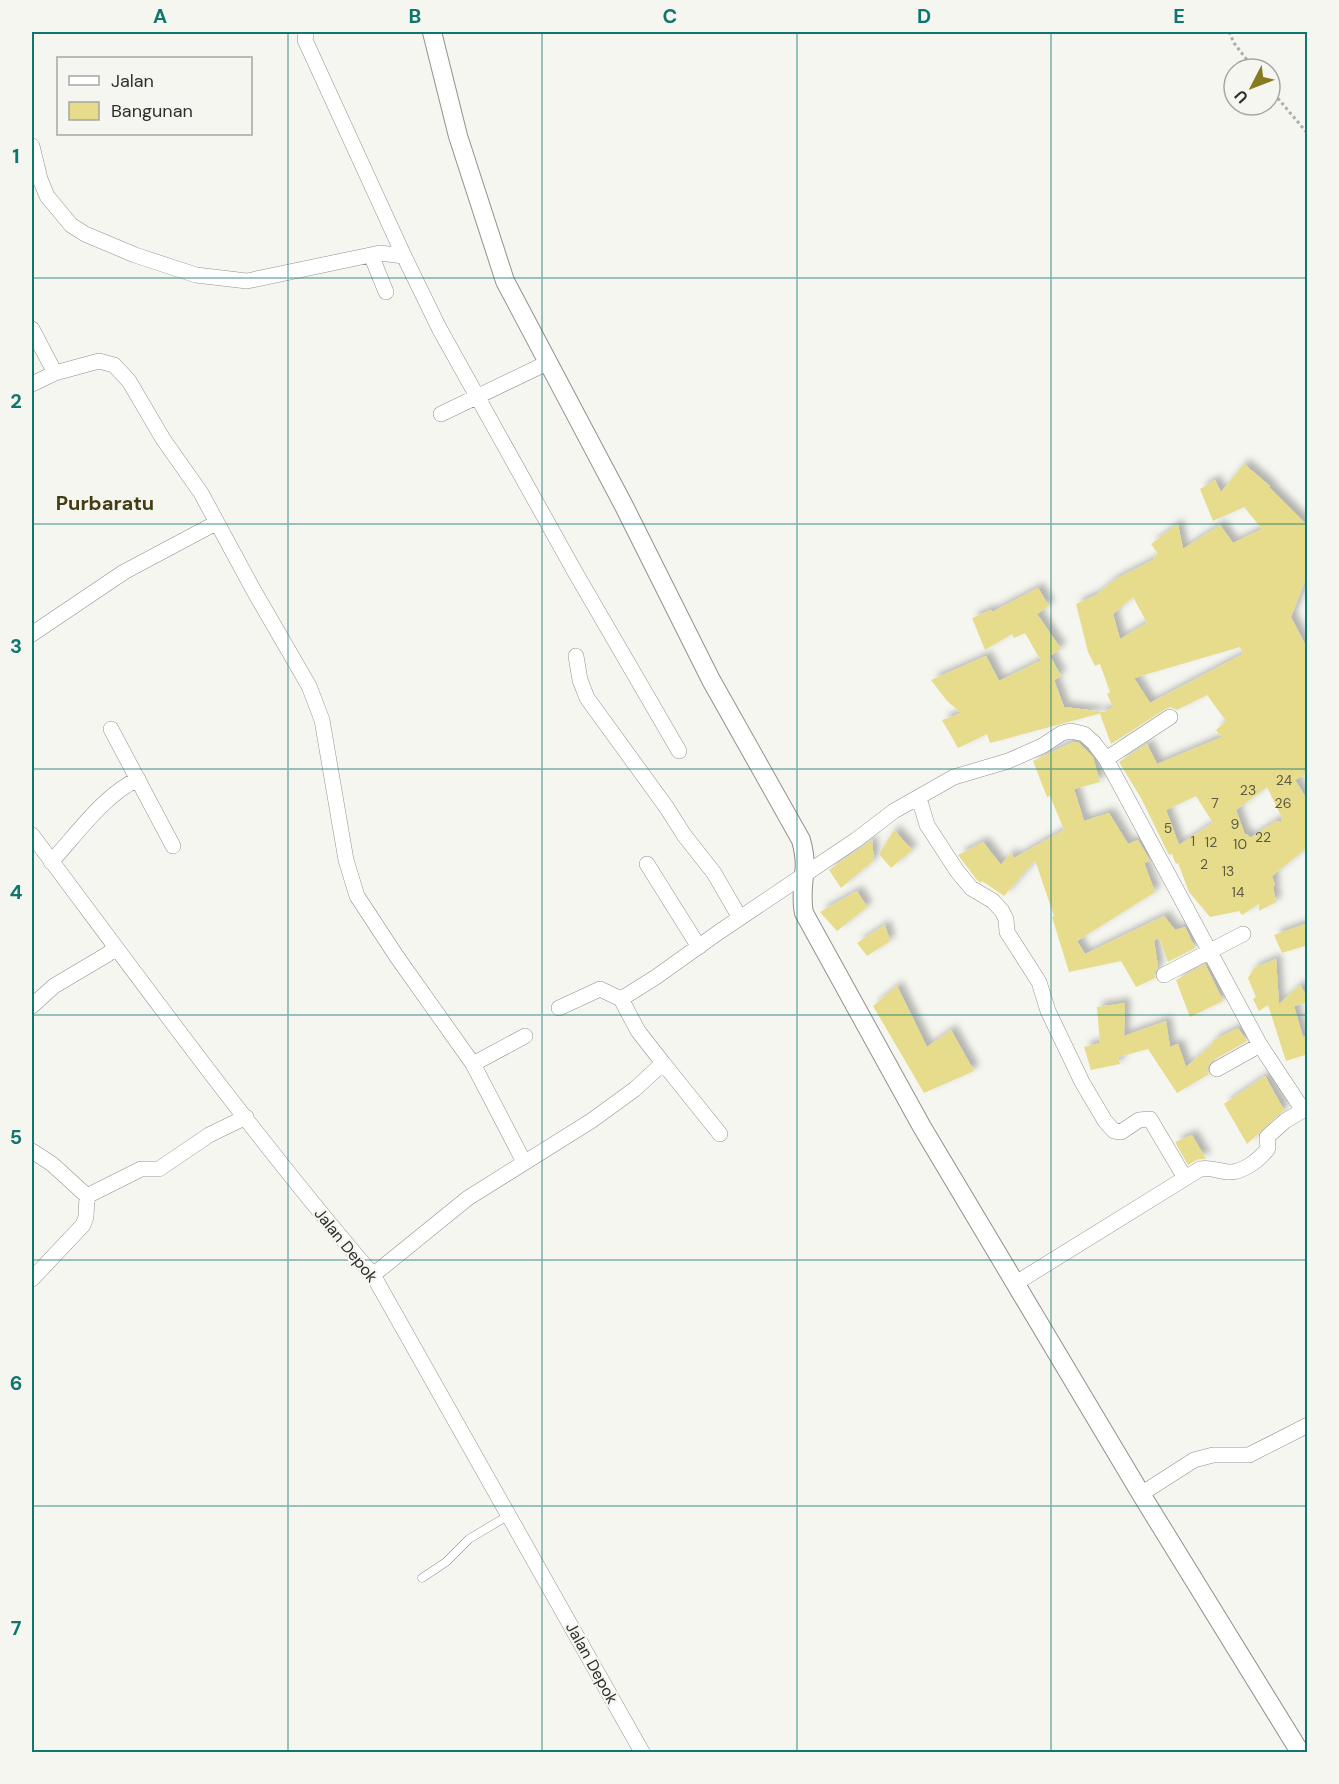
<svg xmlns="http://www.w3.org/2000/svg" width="1339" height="1784" font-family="'DM Sans',sans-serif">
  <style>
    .building { fill: #e6dc8b; fill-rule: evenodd; filter: url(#shadow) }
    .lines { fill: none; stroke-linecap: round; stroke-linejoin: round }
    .service-casing { stroke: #91918d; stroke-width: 9 }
    .minor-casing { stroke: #91918d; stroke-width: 16 }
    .tertiary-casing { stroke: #91918d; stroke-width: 20 }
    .path { stroke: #adadaa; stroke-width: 3; stroke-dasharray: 3 3; stroke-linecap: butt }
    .service { stroke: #fff; stroke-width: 8 }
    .minor { stroke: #fff; stroke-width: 15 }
    .tertiary { stroke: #fff; stroke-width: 18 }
    .grid { fill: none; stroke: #0f766e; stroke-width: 1.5; stroke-opacity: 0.55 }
    .labels { text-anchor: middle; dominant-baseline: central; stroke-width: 4.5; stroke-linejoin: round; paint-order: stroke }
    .number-label { font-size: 14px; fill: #5c5a44 }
    .street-label { font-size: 16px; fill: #2e2e2d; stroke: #f6f6f1 }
    .quarter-label { font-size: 20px; font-weight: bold; fill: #433d14; stroke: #f6f6f1 }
    .neatline { fill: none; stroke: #0f766e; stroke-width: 2 }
    .grid-label { font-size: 20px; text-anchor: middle; font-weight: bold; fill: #0f766e }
  </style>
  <defs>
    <filter id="shadow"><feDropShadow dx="5.5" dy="-5.5" stdDeviation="3" flood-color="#0004"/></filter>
  </defs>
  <rect width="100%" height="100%" fill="#f6f6f1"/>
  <path class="building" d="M1244,464L1270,486L1269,487L1308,526V574L1291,617L1308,650V773L1295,780L1308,801V847L1272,876L1275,885L1273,887L1276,902L1259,911V904L1242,915L1239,911L1210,917L1189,892L1178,863L1176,864L1172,854L1169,855L1141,798L1119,762L1147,744L1157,764L1222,737L1216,730L1226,721L1207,695L1177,710L1170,707L1165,709L1111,744L1100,714L1102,713L990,743L987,734L958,748L942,720L961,713L947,701L931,680L986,656L999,681L1050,656L1061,676L1054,680L1064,707L1104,712L1113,707L1107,694L1110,692L1100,664L1095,666L1088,652L1076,604L1096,595L1114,580L1155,559L1153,557L1158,554L1151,544L1178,524L1183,549L1220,525L1233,543L1262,529L1244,507L1213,521L1200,489L1215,480L1221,492ZM1133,597L1147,623L1120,639L1113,614ZM1240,647L1243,654L1150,703L1134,678ZM1267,787L1282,818L1281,821H1276L1250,838L1247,834L1245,835L1236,810ZM1196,796L1213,823L1179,845L1166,810Z
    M1038,588L1049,606L1037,614L1061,649L1041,661L1025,633L1014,638L1012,634L985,650L972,618L991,610L992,612Z
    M1073,742L1079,743L1093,757L1100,782L1074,789L1084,821L1109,813L1128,844L1138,840L1150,861L1144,863L1155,892L1077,941L1085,954L1164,916L1175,930L1185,927L1195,948L1168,962L1159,938L1154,940L1158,967L1154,974L1155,978L1136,987L1121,961L1069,972L1052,917L1054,916L1035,860L1004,896L982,881L981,883L977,880L958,855L983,842L1001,865L1011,853L1014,858L1064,830L1050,796L1047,797L1033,761Z
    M894,830L912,850L891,868L879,854Z
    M872,840L874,860L841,888L829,870Z
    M857,891L867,907L837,931L820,912Z
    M1308,923V945L1282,953L1274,935Z
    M885,925L890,941L867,956L857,943Z
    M1276,959L1279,1004L1300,985L1308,998V1002L1294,1006L1303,1037L1308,1035V1054L1286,1061L1268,1005L1259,1011L1253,999L1256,997L1248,978L1254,968Z
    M1205,964L1223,1001L1190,1017L1176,980Z
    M897,986L927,1047L951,1030L974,1071L924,1093L873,1006Z
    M1125,1003L1124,1036L1166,1021L1170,1047L1178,1044L1186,1067L1213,1044L1212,1041L1238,1028L1247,1041L1212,1061L1207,1068L1209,1074L1177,1093L1148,1049L1118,1057L1120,1064L1091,1070L1084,1047L1100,1043L1097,1007Z
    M1265,1076L1284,1110L1247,1144L1224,1104Z
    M1192,1135L1206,1159H1198L1188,1165L1175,1142Z"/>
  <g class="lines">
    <defs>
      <path id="service" d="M422,1578L446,1562L469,1539L509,1515"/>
      <path id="minor" d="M306,32L305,40L404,256L439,328L575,572L679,751
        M32,146L40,179L47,196L71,225L85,234L135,255L196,275L247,281L380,253L404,256
        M371,255L386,292
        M32,329L55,373
        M32,384L55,373L99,361L114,365L129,381L163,439L201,493L254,591L309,686L322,720L346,860L357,896L397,957L473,1064L524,1162
        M441,414L547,363
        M32,634L124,572L216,523
        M576,656L580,680L587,698L667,808L684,835L714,873L740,918
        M111,729L173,846
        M1106,759L1170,717
        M919,798L927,825L957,871L971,888L993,901L1002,911L1006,919L1007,932L1039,982L1048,1011L1082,1082L1105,1121L1114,1131L1121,1132L1139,1120L1150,1119L1185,1178
        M32,835C143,983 252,1134 373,1275L642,1752
        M51,862C77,834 104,795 138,779
        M647,864L699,947
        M1164,975L1243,934
        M32,1006L54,986L108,954L115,947
        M559,1008L600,989L621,999
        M663,1063L720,1134
        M473,1064L525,1036
        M1217,1069L1260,1045
        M32,1151L52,1164L87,1196L141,1169H159L209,1135L246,1117
        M373,1275L468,1198L591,1121L635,1089L663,1063L638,1031L621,999L656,977L719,932L856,840L894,811L954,777L1008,761L1042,746L1062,733L1071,731L1084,734L1094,743L1106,759L1260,1045L1299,1104L1302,1108H1308
        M32,1279L83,1225L86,1217L87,1196
        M1016,1283L1200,1169C1211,1167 1217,1171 1228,1172C1242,1173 1260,1160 1268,1148L1267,1137L1285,1121L1305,1109
        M1141,1494L1194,1460L1213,1455H1249L1308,1425"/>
      <path id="tertiary" d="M432,32L458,136L505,281L624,506L711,680L801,840C804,851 806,862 804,874C803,888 801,899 804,913L922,1127L1141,1494L1300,1752"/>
    </defs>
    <use href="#service" class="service-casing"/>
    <use href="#minor" class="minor-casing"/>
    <use href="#tertiary" class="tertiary-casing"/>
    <path class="path" d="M1229,32L1234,43L1254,69
      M1270,89L1308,134"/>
    <use href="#service" class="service"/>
    <use href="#minor" class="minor"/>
    <use href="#tertiary" class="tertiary"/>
  </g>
  <path class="grid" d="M288,32V1752M542,32V1752M797,32V1752M1051,32V1752M32,278H1308M32,524H1308M32,769H1308M32,1015H1308M32,1260H1308M32,1506H1308"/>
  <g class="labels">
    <g class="number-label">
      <text x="1284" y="780">24</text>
      <text x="1248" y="790">23</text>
      <text x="1215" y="803">7</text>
      <text x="1283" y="803">26</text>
      <text x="1235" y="824">9</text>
      <text x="1168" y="828">5</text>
      <text x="1263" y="837">22</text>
      <text x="1193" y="841">1</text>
      <text x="1211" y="842">12</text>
      <text x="1240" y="844">10</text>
      <text x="1204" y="864">2</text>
      <text x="1228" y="871">13</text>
      <text x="1238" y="892">14</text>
    </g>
    <g class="street-label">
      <text transform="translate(346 1245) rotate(51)">Jalan Depok</text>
      <text transform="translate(592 1663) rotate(61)">Jalan Depok</text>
    </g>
    <g class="quarter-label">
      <text x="105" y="503">Purbaratu</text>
    </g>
  </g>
  <rect width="1339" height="1784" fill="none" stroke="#f6f6f1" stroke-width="66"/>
  <rect x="57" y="57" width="195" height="78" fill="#f6f6f1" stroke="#a6a6a3" stroke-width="1.5"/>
  <rect x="69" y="76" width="30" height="9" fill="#ffffff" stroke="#a6a6a3" stroke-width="1.5"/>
  <text x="111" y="87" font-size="18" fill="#2e2e2d">Jalan</text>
  <rect x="69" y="102" width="30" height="18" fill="#e6dc8b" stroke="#a6a6a3" stroke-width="1.5"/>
  <text x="111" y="117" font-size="18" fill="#2e2e2d">Bangunan</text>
  <g transform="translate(1252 87) rotate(228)"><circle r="28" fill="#f6f6f1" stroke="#a6a6a3" stroke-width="1.5"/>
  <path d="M0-4.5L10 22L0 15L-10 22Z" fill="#877b21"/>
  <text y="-9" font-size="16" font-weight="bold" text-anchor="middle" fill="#2e2e2d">U</text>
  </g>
  <rect x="33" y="33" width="1273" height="1718" class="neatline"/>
  <g class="grid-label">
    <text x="160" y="23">A</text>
    <text x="415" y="23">B</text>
    <text x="670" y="23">C</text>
    <text x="924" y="23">D</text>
    <text x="1179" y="23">E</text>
    <text x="16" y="163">1</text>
    <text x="16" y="408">2</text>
    <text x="16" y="653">3</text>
    <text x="16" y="899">4</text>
    <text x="16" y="1144">5</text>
    <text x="16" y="1390">6</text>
    <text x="16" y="1635">7</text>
  </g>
</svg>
